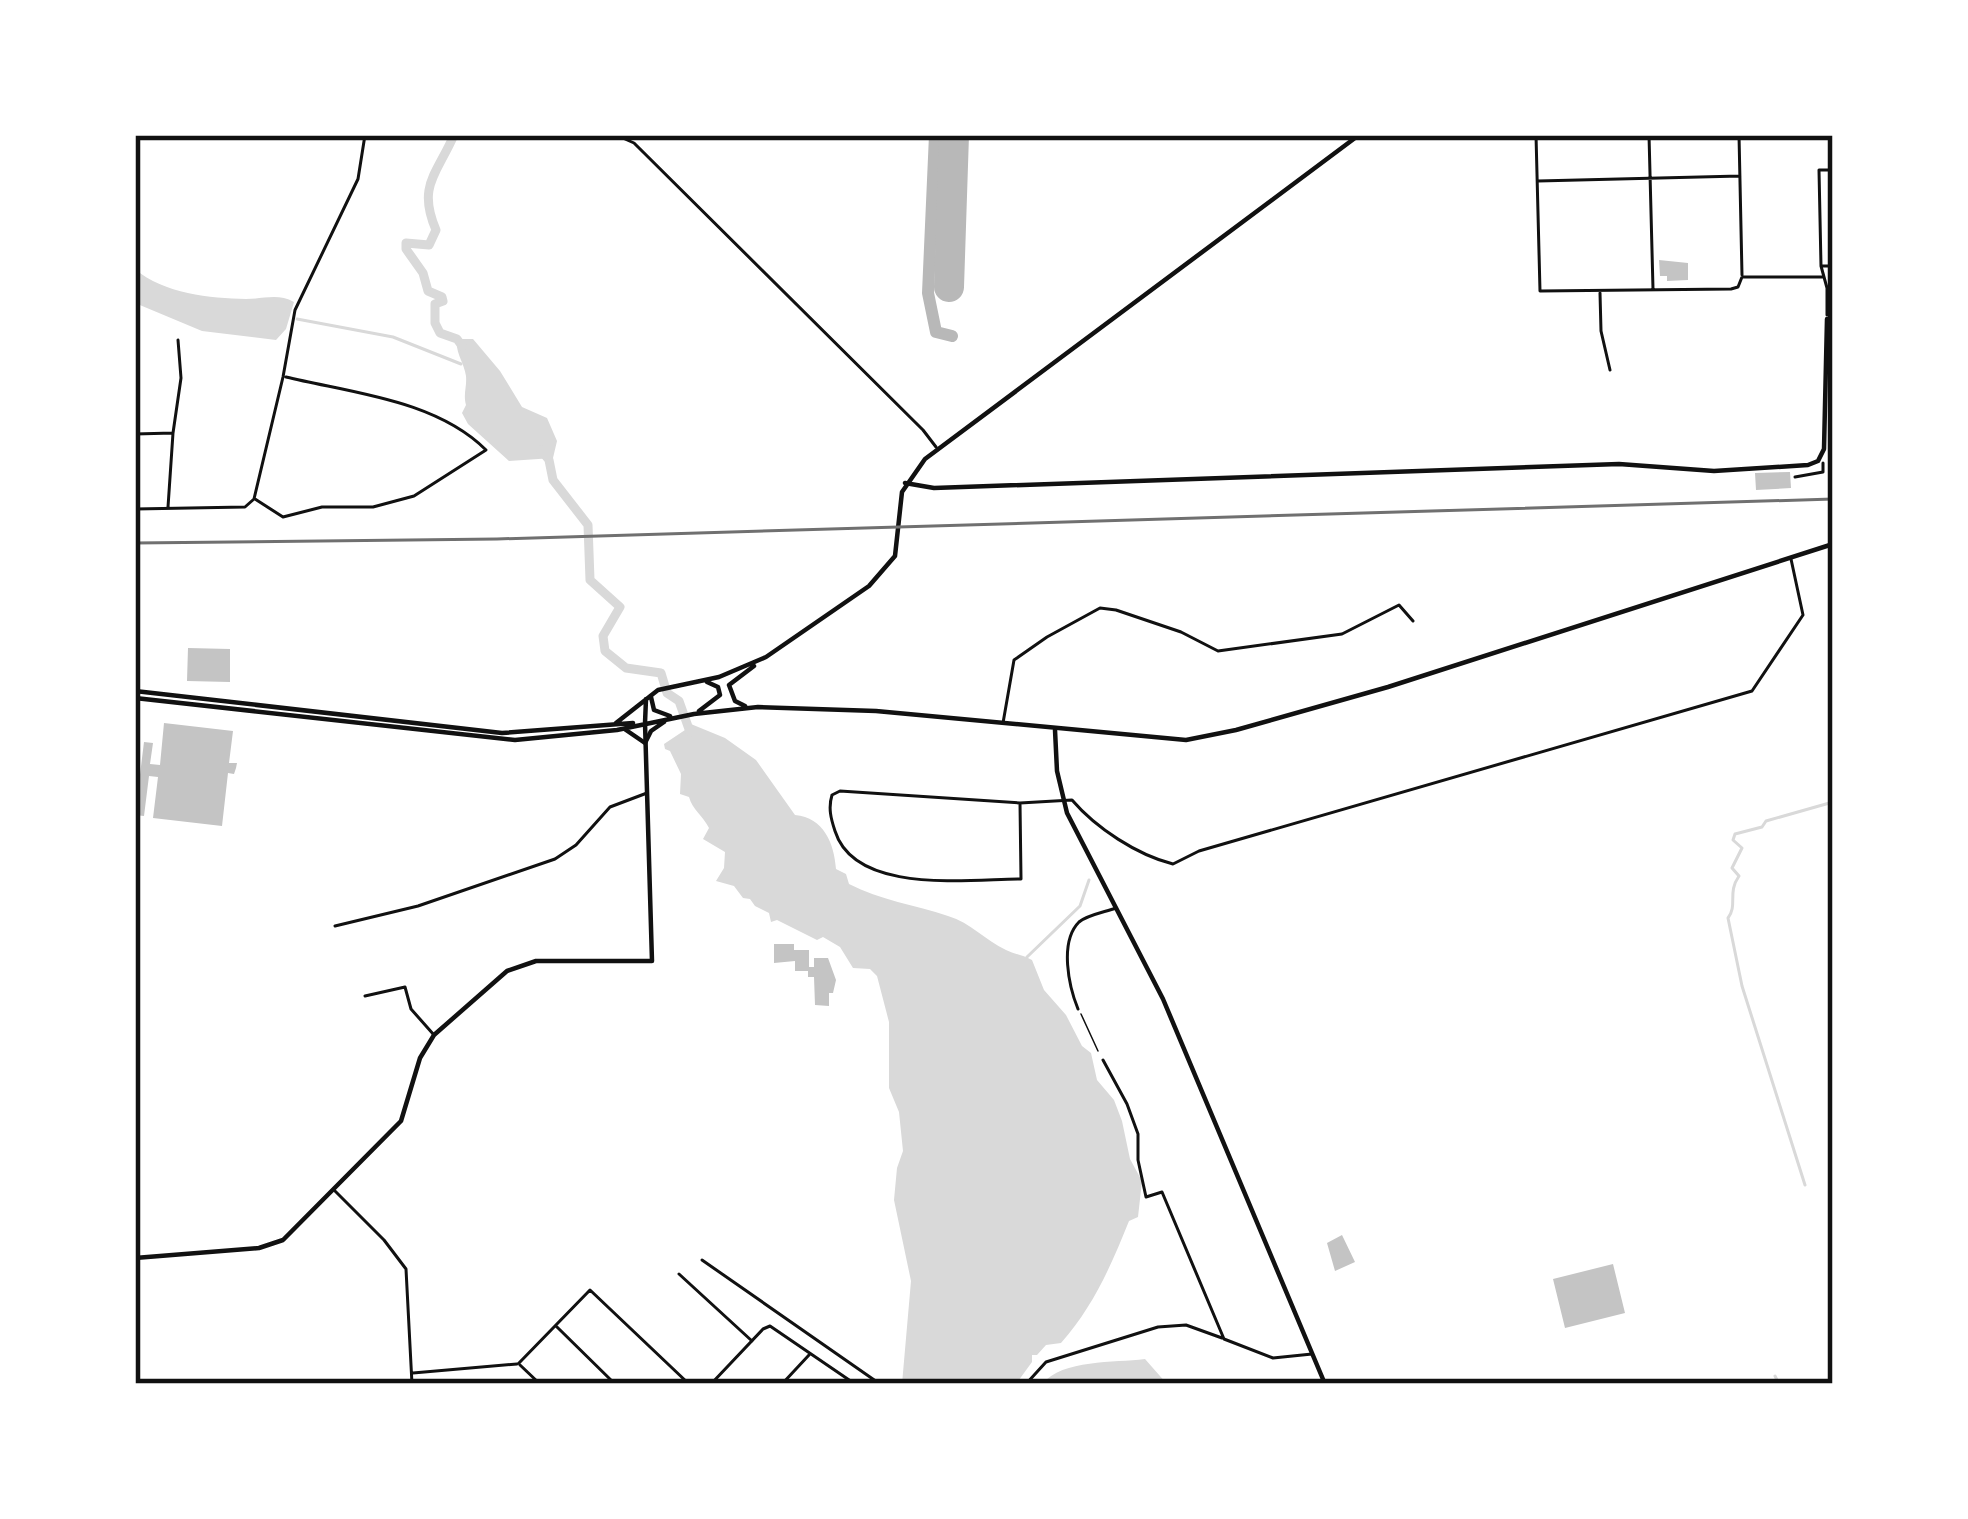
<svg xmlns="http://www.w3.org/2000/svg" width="1968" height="1519" font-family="'IBM Plex Sans',sans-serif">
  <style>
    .water { fill: #d9d9d9 }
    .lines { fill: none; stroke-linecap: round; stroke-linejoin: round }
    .stream { stroke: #d9d9d9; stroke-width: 3 }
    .river { stroke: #d9d9d9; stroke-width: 9 }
    .taxiway { stroke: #b8b8b8; stroke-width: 12 }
    .runway { stroke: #b8b8b8; stroke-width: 30 }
    .building { fill: #c4c4c4 }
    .path { stroke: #111; stroke-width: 1.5 }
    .pedestrian { stroke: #111; stroke-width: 3 }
    .minor { stroke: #111; stroke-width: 3 }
    .tertiary { stroke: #111; stroke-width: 4.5 }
    .secondary { stroke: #111; stroke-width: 4.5 }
    .rail { stroke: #707070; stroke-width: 3 }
    .neatline { fill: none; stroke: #111; stroke-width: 4.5 }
  </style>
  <rect width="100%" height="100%" fill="#fff"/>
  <path class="water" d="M135,269C164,294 210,298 246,299C264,299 278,293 294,302L286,329L276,340L202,331L135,303Z
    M457,339H473L500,371L522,407L547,418L557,441L553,458L509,461L468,424L462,413L466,405C463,394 467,387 466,376C464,362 455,353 457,339Z
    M686,722L725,738L756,760L795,815C824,818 834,843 836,869L846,874L849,884C880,900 915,905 948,916C971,923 985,940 1006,950C1014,954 1023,955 1032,960L1044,990L1066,1015L1082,1046L1091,1053L1097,1080L1114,1100L1122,1121L1130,1159L1142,1181L1138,1217L1129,1221C1111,1266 1093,1307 1061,1343L1046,1345L1037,1355H1032V1362L1016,1384H902L911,1281L894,1200L897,1168L903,1151L899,1112L889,1088V1022L877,976L870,969L853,968L840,947L823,937L817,940L777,920L771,922L769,913L755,906L750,899L743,898L734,886L716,881L724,868L725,852L703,839L709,828C703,816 692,809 689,797L680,794L681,774L670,751L665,749L664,744L685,730Z
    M1145,1359L1167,1384H1042C1063,1359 1114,1363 1145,1359Z"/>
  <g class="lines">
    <path class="stream" d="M297,319L393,337L461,364
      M1027,957L1080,906L1089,880
      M1805,1185L1742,986L1728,918C1738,905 1727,893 1739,876L1732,868L1742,848L1733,840L1735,834L1762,827L1766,821L1833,802
      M1775,1376L1779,1384"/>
    <path class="river" d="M454,135C437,174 417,186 436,230L429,245L406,243V249L423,273L428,291L442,297L443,301L435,304V323L440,333L457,339L462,346
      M541,450L549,460L553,480L588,525L590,580L620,607L603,636L605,651L626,668L661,673L667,693L679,701L690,732"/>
    <path class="taxiway" d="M935,135L928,293L936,332L952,336"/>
    <path class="runway" d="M949,287L954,135"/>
  </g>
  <path class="building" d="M1659,260L1688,263V280L1667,281V276H1660Z
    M1790,472L1791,488L1756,490L1755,473Z
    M188,648L230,649V682L187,681Z
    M164,723L233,731L229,763H237L236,768L234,774L228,773L222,826L153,818L158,777L149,776L144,816L135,815L144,742L153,743L150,764L160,765Z
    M774,944H794V950H809V967H814V958H828L836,980L833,993H829V1006L815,1005L814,977H808V971H795V961L774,963Z
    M1342,1235L1355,1262L1335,1271L1327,1243Z
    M1613,1264L1625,1313L1565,1328L1553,1279Z"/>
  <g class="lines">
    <path class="path" d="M1081,1014L1098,1051"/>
    <path class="pedestrian" d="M1795,477L1823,472V463"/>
    <path class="minor" d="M616,135L634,143L923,430L936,447
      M1536,135L1540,291L1731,289L1738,287L1742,277H1822
      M1649,135L1653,289
      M1739,135L1742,275
      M1538,181L1740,176
      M1822,266H1833
      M1600,293L1601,331L1610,370
      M1827,315V288L1821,266L1819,170H1833
      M173,433L181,378L178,340
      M135,434L173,433L168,507
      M255,499L283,517L322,507H373L414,496L486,450C436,400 352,393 286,377
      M135,509L245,507L254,499L283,377L295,310L358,179L365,135
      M1003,723L1014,660L1047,637L1100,608L1116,610L1181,632L1218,651L1342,634L1399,605L1413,621
      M1020,803L1021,879C969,879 855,895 835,831C831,819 828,808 832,795L840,791L1020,803L1072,800C1096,828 1137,855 1173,864L1199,851L1752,691L1803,615L1791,559
      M335,926L418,906L555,859L576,845L610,807L647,793
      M365,996L405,987L411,1009L434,1035
      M1078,1009C1069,987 1059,942 1079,922C1087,915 1105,912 1116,908
      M1103,1060L1127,1104L1138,1134V1160L1146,1197L1162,1192L1224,1339L1273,1358L1312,1354
      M335,1191L384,1240L406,1269L412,1384
      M702,1260L880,1384
      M679,1274L752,1341
      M557,1327L615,1384
      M519,1363L590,1290L689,1384
      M520,1365L540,1384
      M413,1373L517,1364
      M711,1384L763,1329L770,1326L855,1384
      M782,1384L809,1355
      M1026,1384L1046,1362L1158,1327L1186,1325L1222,1338"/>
    <path class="tertiary" d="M905,483L934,488L1619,464L1714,471L1808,465L1818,461L1824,449L1827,319H1833
      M1055,730L1057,771L1067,813L1163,999L1325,1384
      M135,1258L259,1248L283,1240L401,1121L420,1058L434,1035L507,971L536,961H652L645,723"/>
    <path class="secondary" d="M135,691L502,733L633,723
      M651,697L654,710L670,716
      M135,698L515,740L617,730L694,714L758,707L876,711L1186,740L1236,730L1388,687L1833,544
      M745,706L735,701L729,685L754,666
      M699,711L720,695L718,687L707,682
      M616,723L658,690L719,677L766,657L869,586L895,556L902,492L925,459L1359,135
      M645,723L646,699
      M626,730L645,743L651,731L664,722"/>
    <path class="rail" d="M135,543L497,539L1833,499"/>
  </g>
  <rect width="1968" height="1519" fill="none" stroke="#ffffff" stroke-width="276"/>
  <rect x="138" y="138" width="1692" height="1243" class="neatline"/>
</svg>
